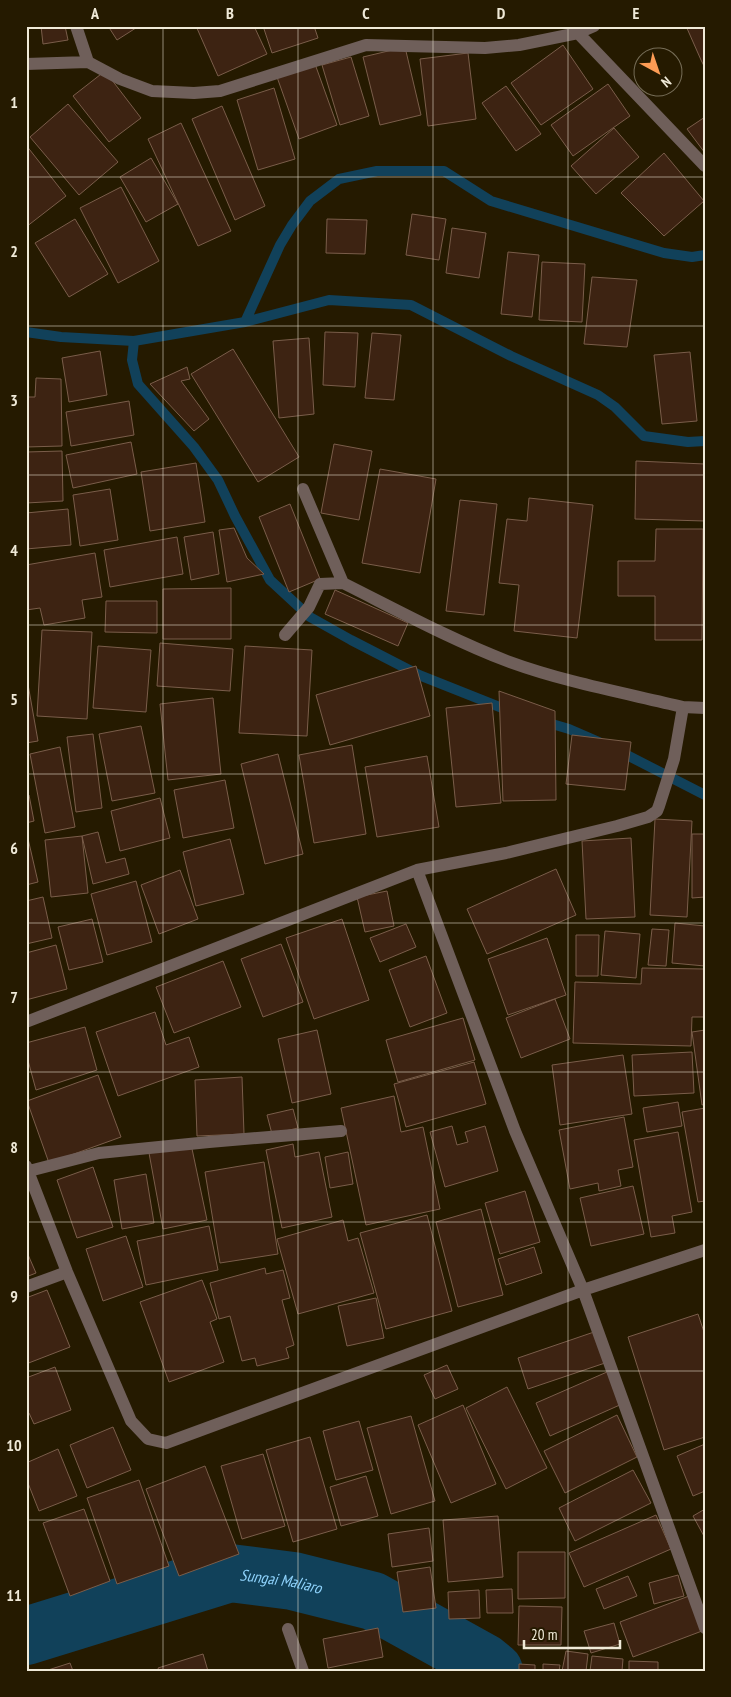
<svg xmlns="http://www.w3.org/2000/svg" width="731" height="1697" font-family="'PT Sans Narrow',sans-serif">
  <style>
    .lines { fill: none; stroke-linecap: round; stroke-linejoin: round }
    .stream { stroke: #11415a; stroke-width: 10 }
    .river { stroke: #11415a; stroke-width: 58 }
    .building { fill: #3d2312; stroke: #7a5d4a }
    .street { stroke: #6f5f5a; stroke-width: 12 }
    .grid { fill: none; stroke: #f0ead8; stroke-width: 1; stroke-opacity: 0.55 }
    .labels { text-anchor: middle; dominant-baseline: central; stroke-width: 4.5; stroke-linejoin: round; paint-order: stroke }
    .water-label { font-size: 16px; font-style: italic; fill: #8fd3fc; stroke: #251a00 }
    .neatline { fill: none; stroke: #f0ead8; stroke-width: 2 }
    .grid-label { font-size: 16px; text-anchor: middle; font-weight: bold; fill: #f0ead8 }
  </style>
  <rect width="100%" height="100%" fill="#251a00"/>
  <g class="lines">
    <path class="stream" d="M245,322L280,245L292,225L310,201L339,179L377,171H444L491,201L664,253L692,257L705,255
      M26,332L61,337L134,341L245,322L329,300L411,305L511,356L598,395L615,407L644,436L688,442L705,441
      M134,341L132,360L138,384L194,447L218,480L235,516L270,580L310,617L351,640L419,675L512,712
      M542,721L569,729L599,742
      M619,751L705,795"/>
    <path class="river" id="s1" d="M26,1636L230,1573L293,1581L373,1601L483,1662L494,1671"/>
  </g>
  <path class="building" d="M41,26H65L68,40L43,44Z
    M108,26H139L117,40Z
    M196,26H254L267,54L218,76Z
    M263,26H314L318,38L272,53Z
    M686,26H705V68L701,60Z
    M563,45L593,89L541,125L511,83Z
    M405,47L421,115L380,125L363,57Z
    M468,53L476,119L428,126L420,59Z
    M351,57L369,116L340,125L322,65Z
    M315,64L337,125L299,139L277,77Z
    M105,71L141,118L109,142L73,96Z
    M608,84L630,116L573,156L551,125Z
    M506,86L541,134L516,151L482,103Z
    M274,88L295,159L258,170L237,100Z
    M68,104L118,162L79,195L30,137Z
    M222,106L265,206L235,220L192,119Z
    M705,117V153L687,129Z
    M181,123L231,231L198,246L148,139Z
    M614,128L639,157L596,194L571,166Z
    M26,145L66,196L26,227Z
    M664,153L704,201L664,236L621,193Z
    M151,158L178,204L146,222L120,177Z
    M121,187L159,261L118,283L80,208Z
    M412,214L446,219L439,260L406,255Z
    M75,219L108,274L69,297L35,243Z
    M327,219L367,220L365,254L326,253Z
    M452,228L486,233L479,278L446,273Z
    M508,252L539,255L532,317L501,314Z
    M542,262L585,264L582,322L539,320Z
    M592,277L637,280L627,347L584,344Z
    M325,332L358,333L355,387L323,385Z
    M372,333L401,335L394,400L365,398Z
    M309,338L314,414L279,418L273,341Z
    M233,349L299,457L258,482L191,374Z
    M100,351L107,395L69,402L62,358Z
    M690,352L697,421L662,424L654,355Z
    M187,367L190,379L181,381L209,419L194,431L150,384Z
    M36,378L61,379L62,446L26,447V397H35Z
    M129,401L134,435L71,446L66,412Z
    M131,442L137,474L73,488L66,455Z
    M334,444L372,451L359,520L321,513Z
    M62,451L63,501L26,503V452Z
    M636,461L705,464V521L635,519Z
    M196,463L205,522L150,531L141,472Z
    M380,469L436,479L420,573L362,563Z
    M110,489L118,540L80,546L73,495Z
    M529,498L593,505L577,638L514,631L519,585L499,583L507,519L527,521Z
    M460,500L497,504L484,615L446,611Z
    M290,504L320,579L289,592L259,517Z
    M68,509L71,545L26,549V513Z
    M234,528L247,558L264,574L227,582L219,530Z
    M656,529H703L702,640H655V596H618V561H655Z
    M213,532L219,574L191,580L184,537Z
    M177,537L183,574L110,587L104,550Z
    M95,553L102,597L82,600L85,618L44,625L40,608L26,610V565Z
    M231,588V639H163V589Z
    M335,590L408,623L398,646L325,614Z
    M106,601H157V633L105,632Z
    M42,630L92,632L87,719L37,716Z
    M160,643L233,649L230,691L157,686Z
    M98,646L151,650L146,712L93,708Z
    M245,646L312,650L307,736L239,733Z
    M416,666L430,716L330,745L316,695Z
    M26,673L38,741L26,743Z
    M499,691L555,711L556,800L503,801Z
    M213,698L221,774L168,780L160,704Z
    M492,703L501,803L456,807L446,708Z
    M141,726L155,793L112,801L99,734Z
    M93,734L102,808L76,812L67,737Z
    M572,735L631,742L625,790L566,784Z
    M352,745L366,834L314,843L299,755Z
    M60,747L75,827L45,833L30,754Z
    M278,754L303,854L265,864L241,764Z
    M427,756L439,827L377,837L365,767Z
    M225,780L234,828L183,838L174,790Z
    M29,795L34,821L26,823V796Z
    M160,798L170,838L120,851L111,811Z
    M655,819L692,821L687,917L650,915Z
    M26,830L38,882L26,885Z
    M98,832L106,863L125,858L129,874L93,884L82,836Z
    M692,834H705V897L692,898Z
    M82,836L88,893L51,897L45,840Z
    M631,838L635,917L586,919L582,841Z
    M230,839L244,894L196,906L183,852Z
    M556,869L576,915L487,954L467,909Z
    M180,870L198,919L159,934L141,885Z
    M136,881L152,942L107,955L91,894Z
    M387,891L394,926L365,932L357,897Z
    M43,897L52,938L26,944V901Z
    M92,919L103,962L69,970L58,927Z
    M342,919L369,1000L314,1019L286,938Z
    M675,923L705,926V966L672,963Z
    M406,924L416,947L380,962L370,938Z
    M652,929L669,930L666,966L648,965Z
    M605,931L640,934L636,978L601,975Z
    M576,935H599L598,976H576Z
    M547,938L566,995L508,1015L488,959Z
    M281,944L303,1002L263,1017L241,959Z
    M56,945L67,989L26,1000V953Z
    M426,956L447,1013L410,1027L389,970Z
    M223,961L241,1007L174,1033L156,987Z
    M642,968L705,969V1017H692L691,1046L573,1043L575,982L641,984Z
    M555,999L570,1039L521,1058L506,1018Z
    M155,1012L166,1045L189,1037L199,1067L118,1096L96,1032Z
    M463,1018L475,1060L398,1082L386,1040Z
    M85,1027L97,1070L36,1090L26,1053V1043Z
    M317,1030L331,1094L292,1103L278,1039Z
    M705,1030V1104L702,1105L692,1032Z
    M692,1052L694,1093L634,1096L632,1055Z
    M623,1055L632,1114L560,1125L552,1065Z
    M474,1062L486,1104L406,1127L394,1084Z
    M98,1075L121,1137L49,1163L27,1101Z
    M242,1077L244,1134L197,1136L195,1080Z
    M394,1096L401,1132L423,1127L440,1209L366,1225L341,1108Z
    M678,1102L682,1126L647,1132L643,1108Z
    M705,1108V1201L698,1202L682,1112Z
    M293,1109L298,1128L272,1134L267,1115Z
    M624,1117L633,1167L618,1170L621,1186L599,1191L598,1183L570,1189L559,1130Z
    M452,1126L457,1145L468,1142L465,1132L485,1126L498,1171L445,1187L430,1132Z
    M678,1132L692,1212L672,1216L675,1233L651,1237L634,1140Z
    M191,1144L207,1220L163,1229L149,1153Z
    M293,1144L295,1157L319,1152L332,1217L282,1228L266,1150Z
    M348,1152L353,1184L330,1188L325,1157Z
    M264,1162L278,1254L220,1263L205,1172Z
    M93,1167L113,1227L77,1238L57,1180Z
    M146,1174L154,1223L122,1229L114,1180Z
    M633,1186L644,1234L591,1246L580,1198Z
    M525,1191L540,1242L500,1254L485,1203Z
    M481,1209L503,1295L458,1307L436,1222Z
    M427,1215L452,1311L386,1329L360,1233Z
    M343,1220L348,1241L358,1238L374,1293L298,1314L277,1239Z
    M209,1226L218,1270L146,1285L137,1241Z
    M126,1236L143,1287L103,1301L86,1249Z
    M534,1247L542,1273L506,1285L498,1259Z
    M26,1250L36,1273L26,1277Z
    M265,1268L266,1274L283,1270L290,1298L282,1300L294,1345L286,1348L289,1358L257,1366L255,1358L242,1361L230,1316L219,1319L210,1283Z
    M202,1280L217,1319L210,1322L224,1362L169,1382L140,1302Z
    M47,1290L70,1347L26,1364V1298Z
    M376,1298L384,1338L347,1346L338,1306Z
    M698,1314L705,1335V1437L664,1450L628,1337Z
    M594,1332L605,1363L528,1389L518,1358Z
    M447,1365L458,1389L435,1399L424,1375Z
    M55,1367L71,1410L34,1424L29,1413L26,1414V1378Z
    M607,1372L622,1404L550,1436L536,1403Z
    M507,1387L547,1468L506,1489L466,1408Z
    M463,1405L496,1484L451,1503L418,1425Z
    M617,1415L637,1457L565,1493L544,1451Z
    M411,1416L435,1501L391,1514L367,1428Z
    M359,1421L373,1470L336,1480L323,1431Z
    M113,1427L131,1470L87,1488L70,1445Z
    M310,1437L337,1529L293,1542L266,1450Z
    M705,1444V1491L693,1496L677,1456Z
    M58,1449L77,1496L39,1511L26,1478V1463Z
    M263,1454L285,1526L242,1539L221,1466Z
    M205,1466L239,1554L179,1576L146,1489Z
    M633,1470L651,1503L575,1541L559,1508Z
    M366,1476L378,1516L341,1526L330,1487Z
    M139,1480L169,1566L117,1584L87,1498Z
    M84,1509L110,1581L70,1596L43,1523Z
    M705,1509V1538L693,1516Z
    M656,1515L671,1549L584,1587L569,1553Z
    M498,1516L503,1577L448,1582L443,1520Z
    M429,1528L433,1561L392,1567L388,1534Z
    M518,1552H565V1598L518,1599Z
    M430,1567L436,1608L403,1612L397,1572Z
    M678,1575L684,1596L654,1604L649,1583Z
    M628,1576L637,1596L604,1609L596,1589Z
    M512,1589L513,1613H487L486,1590Z
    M479,1590L480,1618L449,1619L448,1592Z
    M689,1596L702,1631L633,1657L620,1622Z
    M519,1606L562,1607L561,1645H518Z
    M614,1623L620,1644L591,1653L584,1631Z
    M378,1628L383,1657L328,1668L323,1639Z
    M566,1651L588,1654L586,1671H562Z
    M203,1654L208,1671H159L158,1668Z
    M592,1656L623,1659L622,1671H590Z
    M629,1661L658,1662V1671H629Z
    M70,1663L73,1671H45Z
    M519,1664L535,1665V1671H519Z
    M543,1664L560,1665L559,1671H543Z"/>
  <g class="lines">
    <path class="street" d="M76,26L88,62
      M578,33L705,166
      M26,64L88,62L120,79L152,91L194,93L220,91L366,45L485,48L519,45L578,33L594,26
      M303,489L343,583C397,610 450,639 507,661C564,682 625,693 683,707
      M285,635L309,607L320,584L343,583
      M417,870L515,1131L583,1290L705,1628
      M26,1022L417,870L506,853L617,826L648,817L657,811L659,806L674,759L683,707L705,708
      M26,1166L67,1272L131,1421L148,1439L166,1443L583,1290L705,1250
      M29,1171L99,1153L209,1142L341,1131
      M26,1287L67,1272
      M288,1629L303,1671"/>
  </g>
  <path class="grid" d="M163,26V1671M298,26V1671M433,26V1671M568,26V1671M26,177H705M26,326H705M26,475H705M26,625H705M26,774H705M26,923H705M26,1072H705M26,1222H705M26,1371H705M26,1520H705"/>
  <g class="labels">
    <g class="water-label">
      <text stroke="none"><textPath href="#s1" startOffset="265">Sungai Maliaro</textPath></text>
    </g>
  </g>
  <rect width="731" height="1697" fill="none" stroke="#251a00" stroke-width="55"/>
  <g transform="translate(658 72) rotate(140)"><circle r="24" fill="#251a00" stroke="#766d56"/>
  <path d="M0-4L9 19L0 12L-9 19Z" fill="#fd9c55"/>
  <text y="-8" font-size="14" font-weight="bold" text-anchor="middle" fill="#f0ead8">N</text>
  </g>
  <path d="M524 1640v8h96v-8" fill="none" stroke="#f0ead8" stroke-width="2.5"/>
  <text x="531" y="1640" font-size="15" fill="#f0ead8" stroke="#251a00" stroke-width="4" paint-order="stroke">20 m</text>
  <rect x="28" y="28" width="676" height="1642" class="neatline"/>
  <g class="grid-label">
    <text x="95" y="19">A</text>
    <text x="230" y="19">B</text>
    <text x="366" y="19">C</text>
    <text x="501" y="19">D</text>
    <text x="636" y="19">E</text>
    <text x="14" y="108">1</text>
    <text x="14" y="257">2</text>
    <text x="14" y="406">3</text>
    <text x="14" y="556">4</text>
    <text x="14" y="705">5</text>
    <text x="14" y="854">6</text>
    <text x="14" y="1003">7</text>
    <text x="14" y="1153">8</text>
    <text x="14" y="1302">9</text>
    <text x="14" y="1451">10</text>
    <text x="14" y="1601">11</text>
  </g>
</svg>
